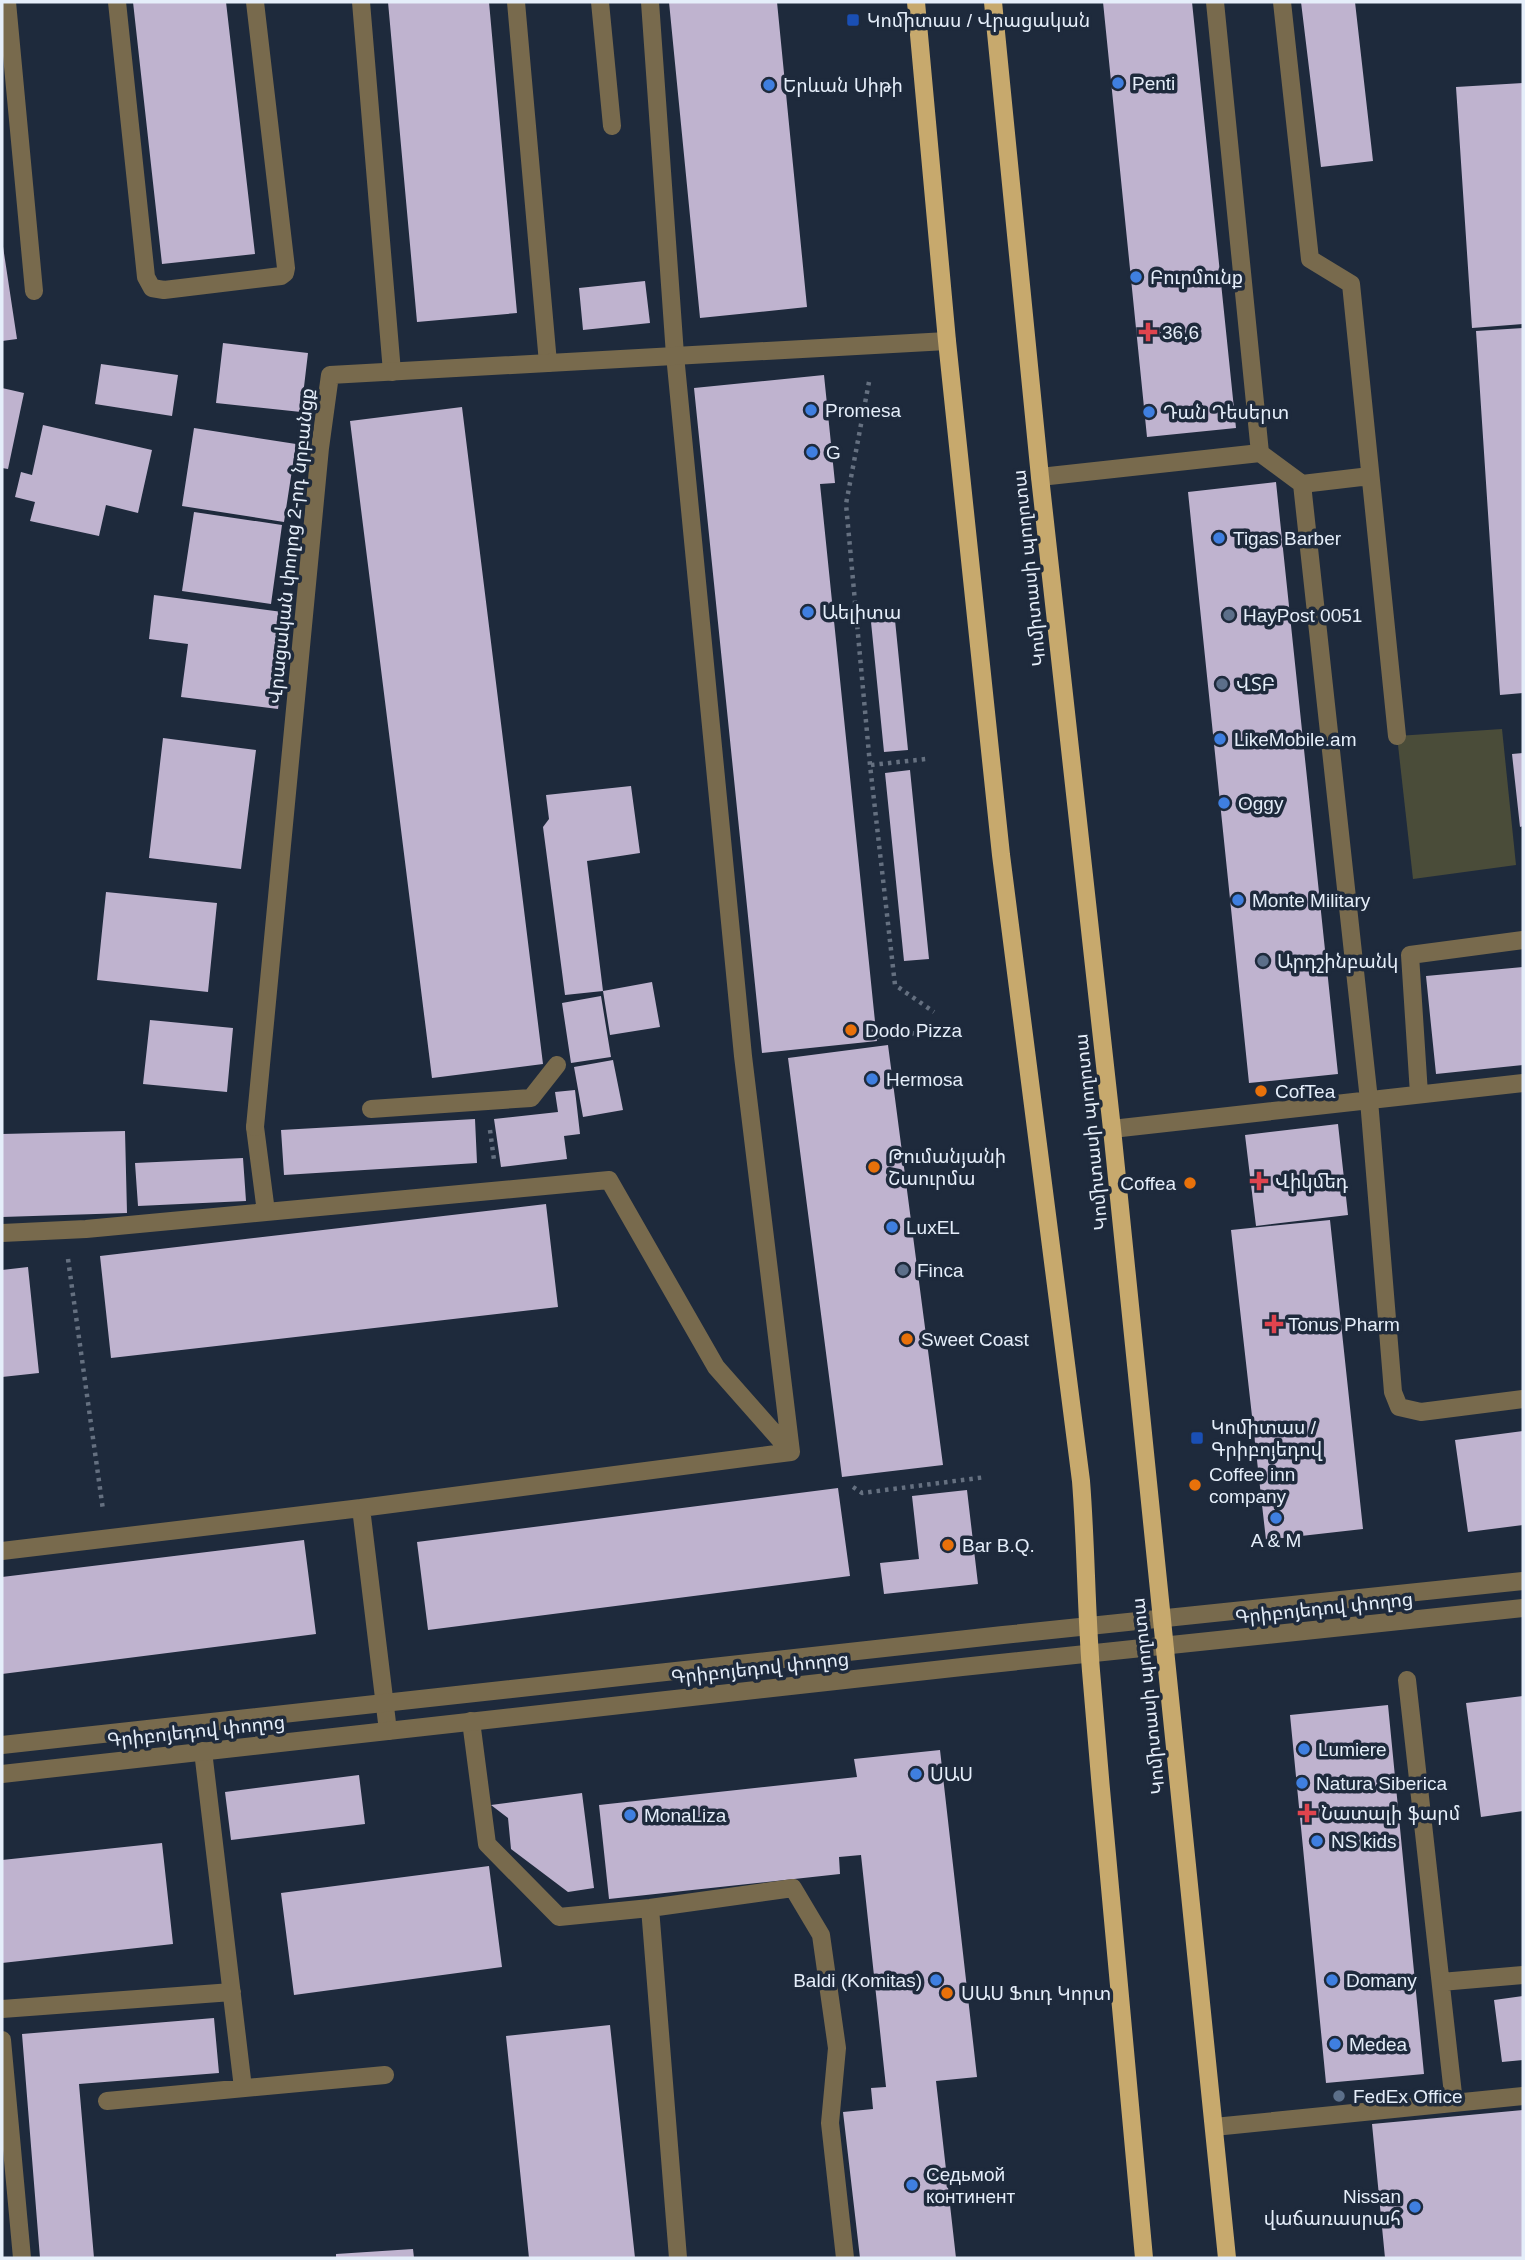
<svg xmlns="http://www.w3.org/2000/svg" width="1525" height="2260" font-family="Helvetica,'Noto Sans Armenian',sans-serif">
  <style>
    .green { fill: #4a4c39 }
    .building { fill: #bfb3cf }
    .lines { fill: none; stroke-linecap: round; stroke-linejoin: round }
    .path { stroke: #657080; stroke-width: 4.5; stroke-dasharray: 3.5 5; stroke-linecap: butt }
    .service { stroke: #786a4d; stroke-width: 18 }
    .minor { stroke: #786a4d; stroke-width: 18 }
    .tertiary { stroke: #786a4d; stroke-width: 18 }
    .primary { stroke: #c7a96d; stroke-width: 18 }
    .transit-dot { fill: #1a4fb4; stroke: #1e2a3c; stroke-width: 2.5 }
    .shop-dot { fill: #3f7fe0; stroke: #1e2a3c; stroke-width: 2.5 }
    .health-dot { fill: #e0444e; stroke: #1e2a3c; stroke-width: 2.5 }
    .service-dot { fill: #5c6f8a; stroke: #1e2a3c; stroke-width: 2.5 }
    .food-dot { fill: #e8710a; stroke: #1e2a3c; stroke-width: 2.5 }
    .labels { text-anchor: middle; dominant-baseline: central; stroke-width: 7; stroke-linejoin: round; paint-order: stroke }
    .poi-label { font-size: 19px; fill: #e5eefa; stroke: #1e2a3c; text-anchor: start }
    .street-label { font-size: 19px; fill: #e5eefa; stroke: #1e2a3c }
  </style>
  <rect width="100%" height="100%" fill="#1e2a3c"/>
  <path class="green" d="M1502,729L1516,865L1413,879L1397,736Z"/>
  <path class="building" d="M133,2H226L255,254L162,264Z
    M388,2H489L517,313L417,322Z
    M669,2H777L807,307L700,318Z
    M1103,2H1192L1236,428L1147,437Z
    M1301,2H1355L1373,161L1321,167Z
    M1523,83V324L1472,328L1456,87Z
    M2,240L17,339L2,341Z
    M645,281L650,323L583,330L579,288Z
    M1523,328V693L1500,695L1476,331Z
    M223,343L308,353L301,412L216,403Z
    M101,364L178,375L172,416L95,404Z
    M824,375L835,483L820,484L877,1041L762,1053L694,388Z
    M2,388L24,393L8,469L2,468Z
    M462,407L543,1064L432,1078L350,421Z
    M43,425L152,450L138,513L106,505L99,536L30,521L35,502L15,497L21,472L32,475Z
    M194,428L296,444L284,522L182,506Z
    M1276,482L1338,1074L1249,1083L1188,492Z
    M194,512L282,525L271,604L182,591Z
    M154,595L290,613L278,709L181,697L188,644L149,639Z
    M894,610L908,750L884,752L870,612Z
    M163,738L256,750L241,869L149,858Z
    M1523,753V826L1520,827L1512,754Z
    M910,770L929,959L904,961L885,773Z
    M631,786L640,853L587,861L603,991L565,995L543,827L549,819L546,795Z
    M106,892L217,903L208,992L97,980Z
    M1523,967V1065L1436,1074L1426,976Z
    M652,982L660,1027L610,1035L603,991Z
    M601,996L611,1057L571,1063L562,1003Z
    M150,1020L233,1028L227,1092L143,1084Z
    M888,1045L943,1465L842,1477L788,1058Z
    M613,1060L623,1110L583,1117L574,1067Z
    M575,1090L580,1134L564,1136L567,1159L501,1167L494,1119L558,1112L555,1092Z
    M475,1119L477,1163L284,1175L281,1130Z
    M1338,1124L1348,1215L1256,1226L1245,1135Z
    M125,1131L127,1213L2,1217V1134Z
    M243,1158L246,1201L138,1206L135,1163Z
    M546,1204L558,1307L111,1358L100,1256Z
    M1330,1220L1363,1529L1266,1540L1231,1230Z
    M28,1267L39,1373L2,1377V1270Z
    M1523,1431V1525L1468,1532L1455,1440Z
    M838,1488L850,1576L428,1630L417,1542Z
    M967,1490L978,1584L884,1594L880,1563L919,1559L912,1496Z
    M304,1540L316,1634L2,1674V1577Z
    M1523,1696V1811L1481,1817L1466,1703Z
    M1388,1705L1424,2074L1326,2083L1290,1715Z
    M940,1750L977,2077L936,2081L956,2258H860L843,2112L873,2109L871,2088L886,2087L861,1855L839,1857L840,1874L609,1899L599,1805L857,1777L854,1759Z
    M359,1775L365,1824L231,1840L225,1792Z
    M582,1793L594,1888L568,1892L511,1849L508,1818L491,1805Z
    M162,1843L173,1944L2,1963V1860Z
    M489,1866L502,1967L294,1995L281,1893Z
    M1523,1996V2060L1502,2062L1494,2000Z
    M214,2018L219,2073L79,2084L94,2258H40L22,2034Z
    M610,2025L635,2258H529L506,2036Z
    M1523,2110V2258H1385L1372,2124Z
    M413,2249L414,2258H336V2254Z"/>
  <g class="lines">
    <path class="path" d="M869,382L846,504L870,765L895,985L934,1012
      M871,765L926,759
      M877,1037L936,1031
      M490,1130L494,1160
      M68,1259L103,1510
      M853,1487L862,1493L986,1477"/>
    <path class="service" d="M7,2L34,291
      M117,2L146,277L152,288L164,290L281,276L285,273L286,268L255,2
      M361,2L392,372
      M516,2L548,363
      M600,2L612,126
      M650,2L675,355L743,1056L791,1452
      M1215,2L1260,453
      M1282,2L1310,259L1351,284L1397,736
      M1040,477L1260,453L1302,484L1370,476
      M1302,484L1369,1100L1393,1392L1399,1407L1421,1412L1523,1399
      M1419,1094L1410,955L1523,940
      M371,1109L531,1098L557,1065
      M255,1127L266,1212L609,1180L716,1367L791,1452
      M1112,1129L1523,1083
      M2,1233L86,1229L266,1212
      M361,1508L388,1731
      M2,1551L361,1508L791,1452
      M1407,1680L1454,2103
      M471,1721L487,1844L559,1917L650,1908L793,1888L821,1935L837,2048L830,2123L845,2258
      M203,1751L243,2088
      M650,1908L678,2258
      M1441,1982L1523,1975
      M2,2009L232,1992
      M2,2040L22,2258
      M107,2101L385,2075
      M1214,2127L1523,2096"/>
    <path class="minor" d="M255,1127L320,448L330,375L947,341"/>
    <path class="tertiary" d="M2,1745L1003,1635L1523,1581
      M2,1774L962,1667L1523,1608"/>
    <path class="primary" d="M916,2L947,341L1001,855L1081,1481C1086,1544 1086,1608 1091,1671C1107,1867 1126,2063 1144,2258
      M993,2L1040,477L1112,1129L1227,2258"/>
  </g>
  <g class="transit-dot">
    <rect x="846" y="13" width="14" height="14" rx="3.5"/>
    <rect x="1190" y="1431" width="14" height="14" rx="3.5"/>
  </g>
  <g class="shop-dot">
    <circle cx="1118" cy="83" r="7"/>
    <circle cx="769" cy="85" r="7"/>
    <circle cx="1136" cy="277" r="7"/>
    <circle cx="811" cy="410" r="7"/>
    <circle cx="1149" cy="412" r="7"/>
    <circle cx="812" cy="452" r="7"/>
    <circle cx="1219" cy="538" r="7"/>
    <circle cx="808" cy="612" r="7"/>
    <circle cx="1220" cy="739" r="7"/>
    <circle cx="1224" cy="803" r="7"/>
    <circle cx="1238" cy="900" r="7"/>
    <circle cx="872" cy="1079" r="7"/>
    <circle cx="892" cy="1227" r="7"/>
    <circle cx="1276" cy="1518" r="7"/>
    <circle cx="1304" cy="1749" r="7"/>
    <circle cx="916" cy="1774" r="7"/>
    <circle cx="1302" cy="1783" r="7"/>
    <circle cx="630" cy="1815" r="7"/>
    <circle cx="1317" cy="1841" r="7"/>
    <circle cx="936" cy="1980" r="7"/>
    <circle cx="1332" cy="1980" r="7"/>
    <circle cx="1335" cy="2044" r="7"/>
    <circle cx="912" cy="2185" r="7"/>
    <circle cx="1415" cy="2207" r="7"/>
  </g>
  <g class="health-dot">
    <path d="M1144.5 321.5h7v7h7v7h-7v7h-7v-7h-7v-7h7z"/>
    <path d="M1255.5 1170.5h7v7h7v7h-7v7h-7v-7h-7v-7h7z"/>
    <path d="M1270.5 1313.5h7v7h7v7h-7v7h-7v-7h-7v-7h7z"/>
    <path d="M1303.5 1802.5h7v7h7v7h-7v7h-7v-7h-7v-7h7z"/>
  </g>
  <g class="service-dot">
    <circle cx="1229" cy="615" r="7"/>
    <circle cx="1222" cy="684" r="7"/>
    <circle cx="1263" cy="961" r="7"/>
    <circle cx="903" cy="1270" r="7"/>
    <circle cx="1339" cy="2096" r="7"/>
  </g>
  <g class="food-dot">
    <circle cx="851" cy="1030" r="7"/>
    <circle cx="1261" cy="1091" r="7"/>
    <circle cx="874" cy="1167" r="7"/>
    <circle cx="1190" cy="1183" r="7"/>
    <circle cx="907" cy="1339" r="7"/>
    <circle cx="1195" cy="1485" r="7"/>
    <circle cx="948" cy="1545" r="7"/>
    <circle cx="947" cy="1993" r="7"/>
  </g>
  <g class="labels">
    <g class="poi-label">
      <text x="867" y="20">Կոմիտաս / Վրացական</text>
      <text x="1132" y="83">Penti</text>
      <text x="783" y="85">Երևան Սիթի</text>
      <text x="1150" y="277">Բուրմունք</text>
      <text x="1162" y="332">36,6</text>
      <text x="825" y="410">Promesa</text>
      <text x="1163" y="412">Դան Դեսերտ</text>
      <text x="826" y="452">G</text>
      <text x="1233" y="538">Tigas Barber</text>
      <text x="822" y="612">Աելիտա</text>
      <text x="1243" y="615">HayPost 0051</text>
      <text x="1236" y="684">ՎՏԲ</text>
      <text x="1234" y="739">LikeMobile.am</text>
      <text x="1238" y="803">Oggy</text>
      <text x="1252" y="900">Monte Military</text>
      <text x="1277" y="961">Արդշինբանկ</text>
      <text x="865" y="1030">Dodo Pizza</text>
      <text x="886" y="1079">Hermosa</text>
      <text x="1275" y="1091">CofTea</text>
      <text x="888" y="1156">Թումանյանի<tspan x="888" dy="22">Շաուրմա</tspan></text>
      <text x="1275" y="1181">Վիկմեդ</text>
      <text x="1176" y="1183" text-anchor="end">Coffea</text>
      <text x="906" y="1227">LuxEL</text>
      <text x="917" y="1270">Finca</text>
      <text x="1288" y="1324">Tonus Pharm</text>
      <text x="921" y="1339">Sweet Coast</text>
      <text x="1211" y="1427">Կոմիտաս /<tspan x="1211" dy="22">Գրիբոյեդով</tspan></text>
      <text x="1209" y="1474">Coffee inn<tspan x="1209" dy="22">company</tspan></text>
      <text x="1276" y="1540" text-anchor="middle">A &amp; M</text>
      <text x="962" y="1545">Bar B.Q.</text>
      <text x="1318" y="1749">Lumiere</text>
      <text x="930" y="1774">ՍԱՍ</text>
      <text x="1316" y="1783">Natura Siberica</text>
      <text x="1321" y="1813">Նատալի ֆարմ</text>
      <text x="644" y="1815">MonaLiza</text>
      <text x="1331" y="1841">NS kids</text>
      <text x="922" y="1980" text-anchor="end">Baldi (Komitas)</text>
      <text x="1346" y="1980">Domany</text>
      <text x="961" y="1993">ՍԱՍ Ֆուդ Կորտ</text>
      <text x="1349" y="2044">Medea</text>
      <text x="1353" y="2096">FedEx Office</text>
      <text x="926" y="2174">Седьмой<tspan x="926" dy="22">континент</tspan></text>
      <text x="1401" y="2196" text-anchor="end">Nissan<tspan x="1401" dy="22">վաճառասրահ</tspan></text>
    </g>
    <g class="street-label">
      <text transform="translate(291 546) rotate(-84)">Վրացական փողոց 2-րդ նրբանցք</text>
      <text transform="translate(1029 568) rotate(-96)">Կոմիտասի պողոտա</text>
      <text transform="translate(1091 1132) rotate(-96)">Կոմիտասի պողոտա</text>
      <text transform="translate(1324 1608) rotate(-6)">Գրիբոյեդով փողոց</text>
      <text transform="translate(760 1668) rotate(-6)">Գրիբոյեդով փողոց</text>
      <text transform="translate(1148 1696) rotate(-96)">Կոմիտասի պողոտա</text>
      <text transform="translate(196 1731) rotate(-6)">Գրիբոյեդով փողոց</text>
    </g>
  </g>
  <rect width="1525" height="2260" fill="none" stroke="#e5eefa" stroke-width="7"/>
</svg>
